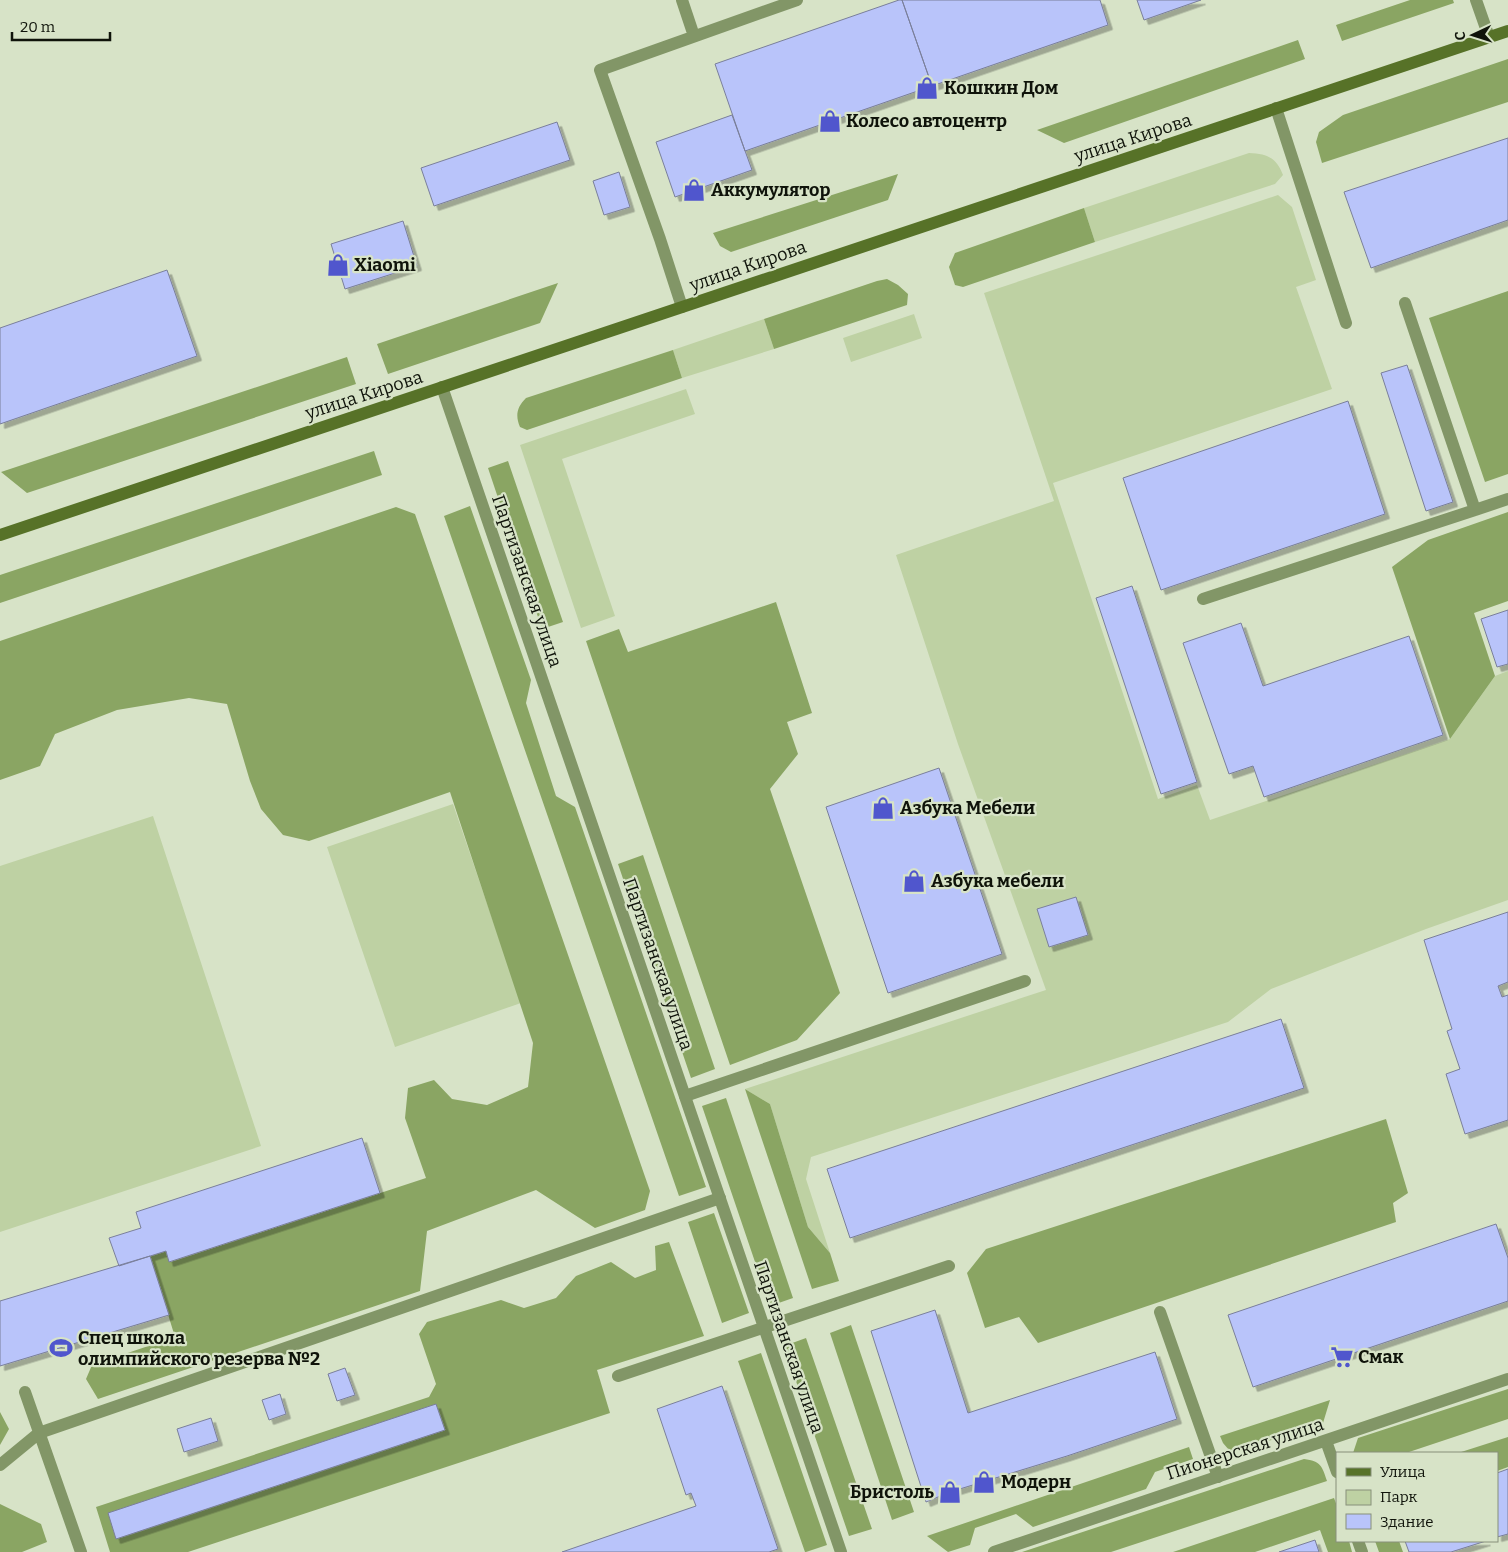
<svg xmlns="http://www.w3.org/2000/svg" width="1508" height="1552" font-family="Bitter,serif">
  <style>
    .green { fill: #bed1a3 }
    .forest { fill: #8aa563 }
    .building { fill: #b9c4fa; stroke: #7a7f9a; filter: url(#shadow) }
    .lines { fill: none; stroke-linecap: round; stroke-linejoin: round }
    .lane { stroke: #829667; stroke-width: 12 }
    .street { stroke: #829667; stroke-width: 12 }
    .secondary { stroke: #577228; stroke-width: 12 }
    .labels { text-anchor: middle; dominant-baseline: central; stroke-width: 4.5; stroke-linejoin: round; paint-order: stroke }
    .poi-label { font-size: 18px; font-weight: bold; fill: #0f130a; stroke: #d7e3c7; text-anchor: start }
    .street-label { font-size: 18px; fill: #0f130a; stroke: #d7e3c7 }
  </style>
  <defs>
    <filter id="shadow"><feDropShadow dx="4.5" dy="4.5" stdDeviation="0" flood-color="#0004"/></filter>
  </defs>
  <rect width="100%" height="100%" fill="#d7e3c7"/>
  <path class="green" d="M1249,153C1267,154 1276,157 1283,175L1275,184L1095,242L1084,208Z
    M1278,195L1292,207L1316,280L1296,287L1332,389L1053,483L1158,799L1197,785L1210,820L1450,739L1495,676L1508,671V900L1426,929L1271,989L1228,1022L811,1157L806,1179L830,1253L808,1227L770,1104L745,1089L1046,990L958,744L896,555L1054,501L984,293Z
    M914,314L922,338L851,362L843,338Z
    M764,319L774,349L682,378L673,350Z
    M686,389L695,414L562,459L615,616L581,628L520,445Z
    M453,804L521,1003L395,1047L327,847Z
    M153,816L261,1146L0,1232V866Z"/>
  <path class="forest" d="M1410,0H1453L1454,3L1342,41L1336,25Z
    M1298,40L1305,59L1064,143L1037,130Z
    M1508,59V102L1322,163L1316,142L1319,132L1343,115Z
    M898,174L888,200L731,252L720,246L713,233Z
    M1084,208L1095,242L963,287L955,285L949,267L955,253Z
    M887,279L898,285L908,294L907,305L774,349L764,319L877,281Z
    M558,283L540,323L388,374L377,344Z
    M1508,291V474L1485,482L1429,318Z
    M673,350L682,378L527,430L520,427C515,415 517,407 526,398Z
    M347,357L356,384L27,493L1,472Z
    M374,451L382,475L0,603V575Z
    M508,461L563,622L542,629L488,468Z
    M470,506L531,680L526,703L556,796L575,807L706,1187L679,1196L444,516Z
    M396,507L415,514L650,1191L645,1210L595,1228L536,1190L427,1231L420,1291L98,1399L86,1379L92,1365L175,1337L150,1256L166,1251L170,1262L426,1178L405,1118L408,1088L434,1080L452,1099L487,1105L528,1087L533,1043L450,792L309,841L283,835L261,809L250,781L227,704L189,698L117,710L55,734L40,766L0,780V641Z
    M1508,512V601L1474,613L1495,676L1450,739L1392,567L1428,540Z
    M776,602L812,713L787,722L798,754L770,789L840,993L797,1040L730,1065L586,641L619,629L628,652Z
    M643,855L715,1069L691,1078L618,864Z
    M745,1089L770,1104L808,1227L830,1253L839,1281L812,1289Z
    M726,1098L793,1298L770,1306L702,1106Z
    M1386,1119L1408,1193L1393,1203L1396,1222L1038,1343L1019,1317L985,1328L967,1273L986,1249Z
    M714,1213L749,1313L722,1323L688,1222Z
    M669,1242L704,1336L597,1370L610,1413L188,1552H110L96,1507L429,1397L436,1384L419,1334L427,1322L501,1300L524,1308L556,1298L576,1276L611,1262L635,1278L656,1270L655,1246Z
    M851,1325L914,1512L892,1520L830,1333Z
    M806,1338L872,1529L849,1536L784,1346Z
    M761,1353L827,1545L806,1552H805L738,1361Z
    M1508,1389V1419L1406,1453H1353L1358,1438Z
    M1330,1400L1323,1423L1238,1451L1229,1450L1223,1443L1220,1436Z
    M0,1412L9,1429L0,1445Z
    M1508,1437V1467L1497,1471V1453H1458Z
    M1189,1447L1193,1459L1155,1472L1146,1489L1033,1527L1016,1514L975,1528L970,1545L948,1552L927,1536Z
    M1304,1459C1321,1461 1322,1466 1327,1481L1111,1552H1022Z
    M1334,1498L1337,1506V1541H1349L1352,1552H1328L1320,1530L1255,1552H1173Z
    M0,1504L41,1524L47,1542L22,1552H0Z
    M1375,1541H1399L1403,1552H1379Z"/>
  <path class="building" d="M899,0H902L932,86L745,151L715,64Z
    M902,0H1100L1108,25L932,86Z
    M1137,0H1201L1144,20Z
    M732,115L752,170L675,197L656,142Z
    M557,122L570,160L434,206L421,168Z
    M1508,138V220L1371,268L1344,192Z
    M619,172L630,207L604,215L593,181Z
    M403,221L417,266L345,289L331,244Z
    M167,270L197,356L0,424V328Z
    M1407,365L1453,502L1426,511L1381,373Z
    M1348,401L1385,514L1161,590L1123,478Z
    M1132,586L1197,782L1161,794L1096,598Z
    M1508,610V664L1497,667L1481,619Z
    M1241,623L1263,686L1409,636L1443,735L1264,797L1253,766L1229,774L1183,643Z
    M939,768L1002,954L888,993L826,807Z
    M1076,897L1088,935L1049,947L1037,909Z
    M1508,912V982L1498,986L1502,997L1508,995V1120L1465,1134L1446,1074L1460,1069L1447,1031L1452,1029L1424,940Z
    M1281,1019L1304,1088L850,1238L827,1169Z
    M362,1138L380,1193L169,1262L166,1251L119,1266L109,1238L141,1228L136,1212Z
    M1496,1224L1508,1258V1301L1253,1387L1228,1315Z
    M150,1256L169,1315L0,1366V1301Z
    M935,1310L968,1413L1155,1352L1177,1419L1067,1456L950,1492L926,1502L871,1331Z
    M345,1368L355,1395L337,1401L328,1374Z
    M722,1386L778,1549L769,1552H562L696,1506L691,1493L686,1495L657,1409Z
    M280,1394L286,1414L269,1420L262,1400Z
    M436,1404L445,1430L116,1539L108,1513Z
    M211,1418L218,1441L184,1452L177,1429Z
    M1508,1469V1534L1497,1537V1473Z
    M1315,1540L1319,1552H1279Z
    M1405,1541H1486L1451,1552H1409Z"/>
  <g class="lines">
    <path class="lane" d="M682,0L694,36
      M1476,0L1489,37
      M1276,108L1346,323
      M1405,303L1475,510L1508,499
      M682,307L660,239L600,70L797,0
      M1203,599L1475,510
      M685,1096L1025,981
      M1160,1312L1218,1477
      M618,1376L949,1266
      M25,1392L81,1552
      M1326,1441L1337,1472
      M0,1465L39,1433L720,1198
      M1358,1541L1362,1552"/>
    <path class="street" d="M442,387L841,1552
      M994,1552L1508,1379"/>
    <path class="secondary" d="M0,535L1508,31"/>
  </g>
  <defs>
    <symbol id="shop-bare" viewBox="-9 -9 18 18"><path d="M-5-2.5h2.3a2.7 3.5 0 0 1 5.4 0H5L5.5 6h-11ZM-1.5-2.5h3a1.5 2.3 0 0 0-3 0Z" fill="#5056cd" stroke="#d7e3c7" stroke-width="2.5" paint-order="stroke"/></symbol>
    <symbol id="stadium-bare" viewBox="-9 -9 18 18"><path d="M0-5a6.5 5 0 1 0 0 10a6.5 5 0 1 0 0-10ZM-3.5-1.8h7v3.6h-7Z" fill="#5056cd" stroke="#d7e3c7" stroke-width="2.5" paint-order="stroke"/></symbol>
    <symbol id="supermarket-bare" viewBox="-9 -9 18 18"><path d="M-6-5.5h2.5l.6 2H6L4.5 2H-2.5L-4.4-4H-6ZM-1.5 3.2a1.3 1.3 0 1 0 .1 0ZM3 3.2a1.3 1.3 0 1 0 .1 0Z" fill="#5056cd" stroke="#d7e3c7" stroke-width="2.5" paint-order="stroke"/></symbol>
  </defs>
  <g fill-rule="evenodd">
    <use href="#shop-bare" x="911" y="72" width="32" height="32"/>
    <use href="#shop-bare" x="814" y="105" width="32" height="32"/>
    <use href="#shop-bare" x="678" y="174" width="32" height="32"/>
    <use href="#shop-bare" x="322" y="249" width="32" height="32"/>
    <use href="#shop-bare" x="867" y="792" width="32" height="32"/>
    <use href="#shop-bare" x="898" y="865" width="32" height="32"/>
    <use href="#stadium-bare" x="45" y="1332" width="32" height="32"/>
    <use href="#supermarket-bare" x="1326" y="1341" width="32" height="32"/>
    <use href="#shop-bare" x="968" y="1466" width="32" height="32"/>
    <use href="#shop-bare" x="934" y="1476" width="32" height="32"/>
  </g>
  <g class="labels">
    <g class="poi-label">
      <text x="944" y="88">Кошкин Дом</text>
      <text x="846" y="121">Колесо автоцентр</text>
      <text x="711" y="190">Аккумулятор</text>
      <text x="354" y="265">Xiaomi</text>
      <text x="900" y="808">Азбука Мебели</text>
      <text x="931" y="881">Азбука мебели</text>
      <text x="78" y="1338">Спец школа<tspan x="78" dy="21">олимпийского резерва №2</tspan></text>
      <text x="1358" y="1357">Смак</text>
      <text x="1001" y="1482">Модерн</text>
      <text x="934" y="1492" text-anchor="end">Бристоль</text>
    </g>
    <g class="street-label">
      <text transform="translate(1133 138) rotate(-18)">улица Кирова</text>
      <text transform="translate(748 266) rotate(-19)">улица Кирова</text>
      <text transform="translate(364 395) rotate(-18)">улица Кирова</text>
      <text transform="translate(527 581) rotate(71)">Партизанская улица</text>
      <text transform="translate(658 964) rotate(71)">Партизанская улица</text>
      <text transform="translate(789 1347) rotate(71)">Партизанская улица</text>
      <text transform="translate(1245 1449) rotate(-18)">Пионерская улица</text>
    </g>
  </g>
  <rect x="1336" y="1452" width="162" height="90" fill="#d7e3c7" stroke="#87907b"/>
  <rect x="1346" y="1468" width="25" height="8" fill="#577228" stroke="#87907b"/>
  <text x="1380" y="1477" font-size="15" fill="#0f130a">Улица</text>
  <rect x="1346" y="1490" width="25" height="15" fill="#bed1a3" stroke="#87907b"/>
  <text x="1380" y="1502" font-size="15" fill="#0f130a">Парк</text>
  <rect x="1346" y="1514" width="25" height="15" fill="#b9c4fa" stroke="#87907b"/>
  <text x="1380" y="1527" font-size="15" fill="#0f130a">Здание</text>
  <g transform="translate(1473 35) rotate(266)" stroke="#d7e3c7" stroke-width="4" paint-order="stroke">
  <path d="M0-4L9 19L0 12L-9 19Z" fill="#0f130a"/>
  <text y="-8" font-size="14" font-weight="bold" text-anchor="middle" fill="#0f130a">С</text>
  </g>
  <path d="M12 32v8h98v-8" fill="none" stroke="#0f130a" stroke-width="2.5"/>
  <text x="20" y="32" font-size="15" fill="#0f130a" stroke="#d7e3c7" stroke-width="4" paint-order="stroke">20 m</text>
</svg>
